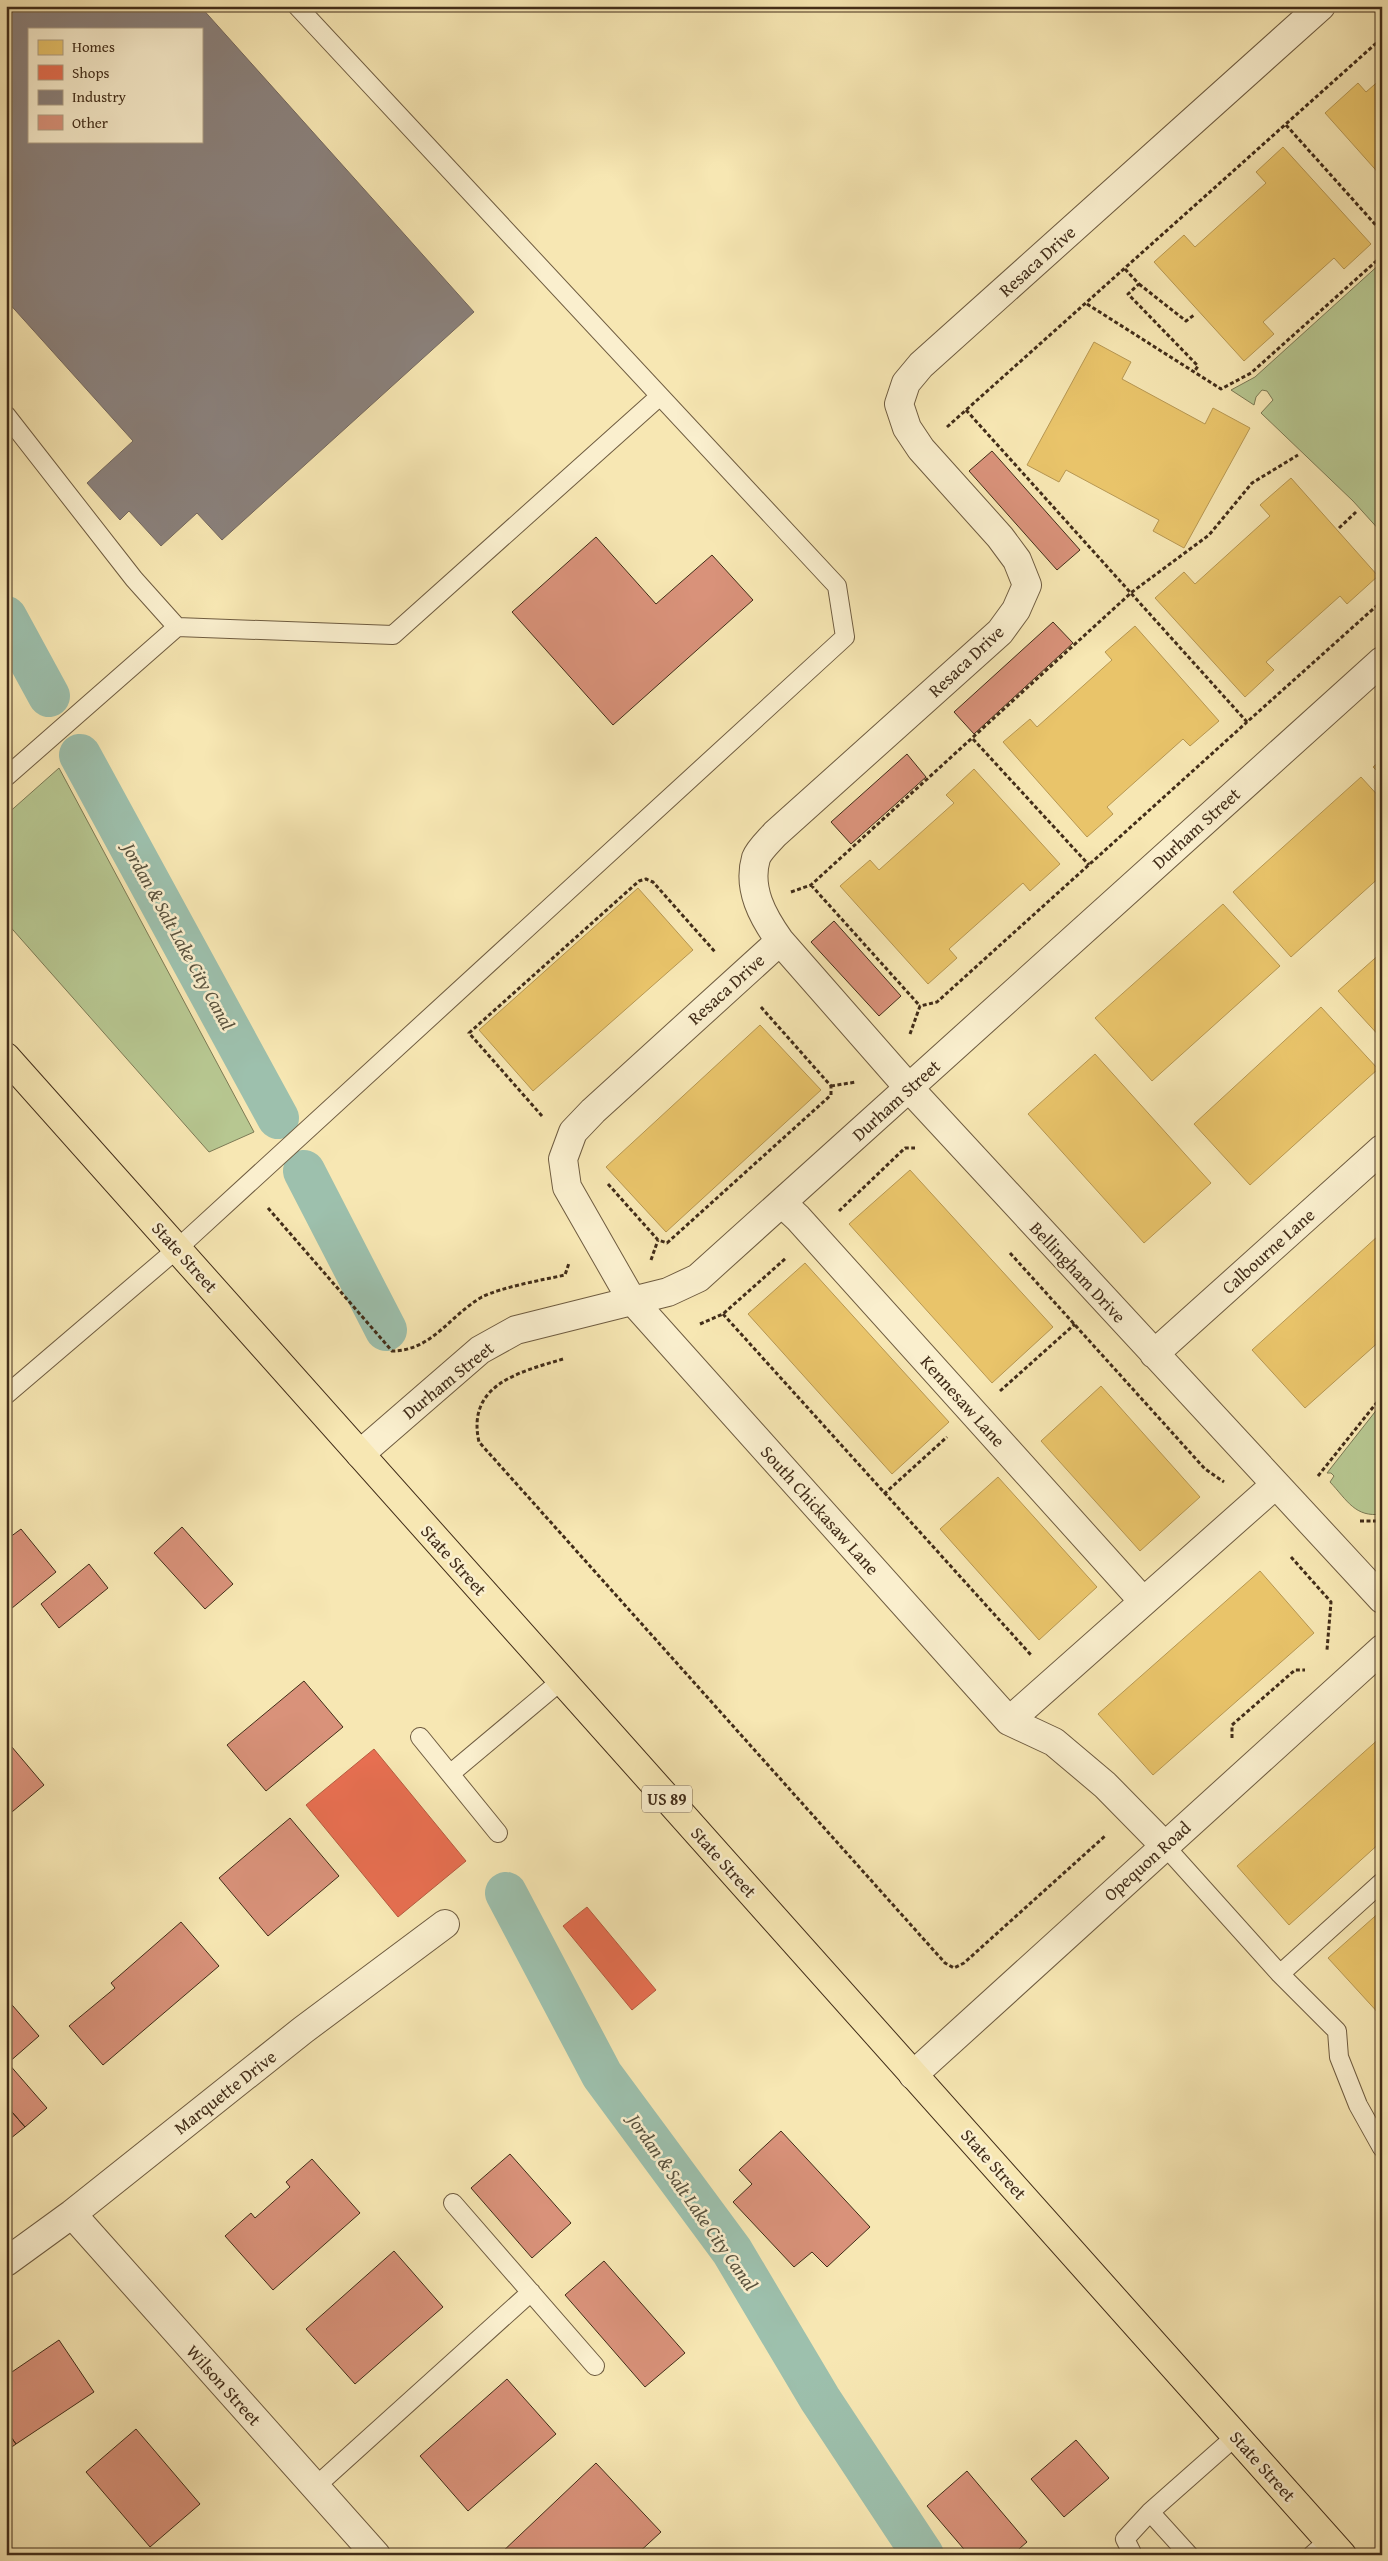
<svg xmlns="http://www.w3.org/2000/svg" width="1388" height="2561" font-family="'Gentium Book Plus',serif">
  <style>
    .green { fill: #b7c791; stroke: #7c7a55 }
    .homes { fill: #e9c46a; stroke: #b79752 }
    .shops { fill: #e76f51; stroke: #b65b40 }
    .industry { fill: #8a817c; stroke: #74685e; fill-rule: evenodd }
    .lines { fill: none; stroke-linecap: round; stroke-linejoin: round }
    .canal { stroke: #9dc0ad; stroke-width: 42 }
    .building { fill: #d9927a; stroke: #422d19 }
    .lane-casing { stroke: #6f5c40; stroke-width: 20 }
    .street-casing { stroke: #6f5c40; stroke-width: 30 }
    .primary-casing { stroke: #422d19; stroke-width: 30 }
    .path { stroke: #422d19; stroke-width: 3; stroke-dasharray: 4 2.5; stroke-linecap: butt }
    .lane { stroke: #faefce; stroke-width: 18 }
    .street { stroke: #faefce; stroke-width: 28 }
    .primary { stroke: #f7e7b3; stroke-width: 28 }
    .labels { text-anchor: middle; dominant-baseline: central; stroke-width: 5; stroke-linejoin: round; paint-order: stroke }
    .shield { fill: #faefce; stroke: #79674f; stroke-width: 1 }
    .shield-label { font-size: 16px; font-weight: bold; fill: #422d19 }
    .street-label { font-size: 18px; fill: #422d19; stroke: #faefce }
    .water-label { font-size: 19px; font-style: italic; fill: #59523e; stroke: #faefce }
  </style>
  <rect width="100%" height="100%" fill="#f7e7b3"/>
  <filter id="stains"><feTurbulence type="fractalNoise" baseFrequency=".004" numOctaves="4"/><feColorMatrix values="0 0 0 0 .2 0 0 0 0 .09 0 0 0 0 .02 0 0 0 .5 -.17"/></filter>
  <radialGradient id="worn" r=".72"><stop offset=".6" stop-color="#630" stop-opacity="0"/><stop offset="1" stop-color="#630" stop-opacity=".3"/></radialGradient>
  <path class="green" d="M1382,262V533L1353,501L1261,413L1273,400L1267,391L1262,390L1256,397L1254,405L1231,390L1255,377Z
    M59,768L254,1132L209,1152L6,922V815Z
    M1382,1403V1514C1355,1518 1347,1500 1330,1482L1334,1476L1331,1473H1327Z"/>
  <path class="homes" d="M1382,78V177L1325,113L1358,83L1366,92Z
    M1283,147L1371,244L1344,269L1334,258L1263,322L1274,334L1244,361L1154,262L1184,235L1195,247L1266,183L1256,172Z
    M1094,342L1131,362L1122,379L1205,424L1213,408L1250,428L1184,548L1153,531L1159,520L1066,470L1059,482L1027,465Z
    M1291,478L1378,576L1347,604L1340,596L1266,662L1274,670L1245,697L1155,598L1184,572L1195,584L1270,516L1260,505Z
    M1135,626L1219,721L1190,746L1183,739L1107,807L1113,814L1087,837L1003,742L1030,719L1037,727L1112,660L1105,652Z
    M1382,759V776L1373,767Z
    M974,769L1060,864L1030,891L1023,883L949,949L957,958L928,984L840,886L870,860L879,870L954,803L946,795Z
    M1361,777L1382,800V875L1291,957L1233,892Z
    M638,888L693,950L533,1091L479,1030Z
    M1223,904L1280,966L1152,1081L1095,1018Z
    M1382,952V1039L1338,991Z
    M1321,1007L1378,1069L1250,1185L1194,1124Z
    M760,1025L821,1090L666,1232L606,1167Z
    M1095,1054L1211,1183L1144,1243L1028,1114Z
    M910,1170L1053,1327L992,1383L849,1224Z
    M1378,1236L1382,1240V1339L1305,1408L1252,1350Z
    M805,1263L949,1422L892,1474L748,1314Z
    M1101,1386L1200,1497L1140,1551L1041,1441Z
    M998,1477L1097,1587L1039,1640L940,1529Z
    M1260,1571L1314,1633L1153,1775L1098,1714Z
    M1382,1736V1841L1289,1925L1237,1866Z
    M1382,1910V2016H1381L1328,1958Z"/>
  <path class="shops" d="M374,1749L466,1861L398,1917L306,1805Z
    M587,1907L656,1990L632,2010L563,1926Z"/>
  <path class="industry" d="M6,6H200L474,312L222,540L197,513L161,546L129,511L120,520L87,483L133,441L6,300ZM29,29H201V141H29Z"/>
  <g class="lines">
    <path class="canal" d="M6,617L49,696
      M80,755L278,1118
      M304,1171L386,1330
      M506,1893L602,2075L732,2251L820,2399L923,2555"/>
  </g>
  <path class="building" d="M992,451L1080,550L1057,570L969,471Z
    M596,537L656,604L712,555L753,600L613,725L512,612Z
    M1053,622L1073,643L974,734L954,712Z
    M907,754L926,777L851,844L831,822Z
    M834,921L901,996L879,1016L811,942Z
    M182,1527L233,1584L205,1609L154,1553Z
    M21,1529L56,1572L6,1613V1540Z
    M89,1564L108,1588L59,1628L41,1604Z
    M304,1681L343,1727L266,1791L227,1745Z
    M6,1740L44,1785L6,1817Z
    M290,1818L339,1876L268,1936L219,1878Z
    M181,1922L219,1966L103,2065L69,2026L115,1988L111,1983Z
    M6,1998L39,2036L8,2063L47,2108L25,2127L6,2105Z
    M6,2105L25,2127L6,2142Z
    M781,2131L870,2227L827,2267L812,2252L794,2267L733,2202L752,2184L739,2170Z
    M510,2154L571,2223L532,2258L471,2188Z
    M312,2159L360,2213L273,2290L225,2236L251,2213L255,2218L290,2187L286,2182Z
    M394,2251L443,2307L355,2384L306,2329Z
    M604,2261L685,2353L645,2387L565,2295Z
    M59,2340L94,2392L16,2444L6,2430V2376Z
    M507,2379L556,2434L468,2511L420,2456Z
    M136,2429L200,2504L150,2547L86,2472Z
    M6,2430L16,2444L6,2451Z
    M1076,2440L1109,2478L1064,2517L1031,2479Z
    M596,2463L661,2532L636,2555H499Z
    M967,2471L1027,2542L1012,2555H969L927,2506Z"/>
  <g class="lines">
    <defs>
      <path id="lane" d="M6,415L134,579L177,627L393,635L660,396
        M6,777L177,627
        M6,1395L177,1249L845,637L837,586L297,6
        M420,1737L498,1833
        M450,1774L562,1680
        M1164,1845L1280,1974L1382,1882
        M1280,1974L1337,2031L1339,2057L1358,2105L1382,2148
        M453,2203L595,2366
        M315,2487L531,2292
        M1150,2512L1189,2555
        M1133,2555L1125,2539L1150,2512L1236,2436
        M1312,2555L1329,2540"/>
      <path id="street" d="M1321,6L921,365L906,383L899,404L907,428L921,449L1000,537L1017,560L1027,585L1016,610L1000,632L775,834C769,841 759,850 756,858C747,889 763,917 780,941L909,1088L1382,1599
        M780,941L593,1111L573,1132L563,1159L567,1187L631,1299L1009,1721L1054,1742L1105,1785L1164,1845
        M782,1203L798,1218L1143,1601
        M1154,1354L1382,1149
        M360,1454L480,1350L516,1330L668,1292L698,1278L1382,661
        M1009,1721L1275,1485
        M913,2075L1382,1649
        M72,2214L376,2555
        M6,2262L72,2214L303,2030L445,1924"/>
      <path id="primary" d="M6,1057L1342,2555"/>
    </defs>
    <use href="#lane" class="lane-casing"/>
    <use href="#street" class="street-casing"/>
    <use href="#primary" class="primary-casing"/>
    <path class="path" d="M1286,125L1382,232
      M1125,269L1139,284L1128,294L1198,366L1194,372
      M1139,284L1186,321L1194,315
      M1087,304L1221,389L1251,373L1382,256
      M966,410L1247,722L1382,601
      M947,427L1382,38
      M1339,528L1356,512
      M973,739L1089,865
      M811,885L920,1006
      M791,892L811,885L1132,592L1209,535L1252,483L1298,455
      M910,1034L920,1006L937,1002L1247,722
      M831,1086L856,1082
      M542,1116L469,1033L639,881L646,879L653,882L716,953
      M608,1184L658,1240L667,1243L831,1095V1086L760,1006
      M268,1208L392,1351C432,1351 450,1315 482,1297C502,1287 542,1280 565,1275L569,1263
      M839,1211L905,1148H915
      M1010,1253L1205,1469L1224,1482
      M651,1260L658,1240
      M723,1314L1031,1655
      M700,1324L723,1314L786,1258
      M563,1359C520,1372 466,1384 479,1442L945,1963L954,1968L964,1963L1105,1836
      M1000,1391L1075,1324
      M1318,1476L1382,1396
      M884,1494L947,1437
      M1360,1521H1382
      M1291,1557L1331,1602L1327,1650
      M1232,1738V1725L1295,1670H1305"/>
    <use href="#lane" class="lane"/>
    <use href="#street" class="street"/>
    <use href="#primary" class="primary"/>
  </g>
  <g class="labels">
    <rect class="shield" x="642" y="1785.5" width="50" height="27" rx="4"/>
    <g class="shield-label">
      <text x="667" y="1799">US 89</text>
    </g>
    <g class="street-label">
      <text transform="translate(1037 261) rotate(-42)">Resaca Drive</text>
      <text transform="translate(966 661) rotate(-43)">Resaca Drive</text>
      <text transform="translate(1196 828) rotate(-42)">Durham Street</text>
      <text transform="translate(726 989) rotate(-42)">Resaca Drive</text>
      <text transform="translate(896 1100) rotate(-42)">Durham Street</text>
      <text transform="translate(1268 1251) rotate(-42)">Calbourne Lane</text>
      <text transform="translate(185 1257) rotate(48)">State Street</text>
      <text transform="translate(1078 1272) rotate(47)">Bellingham Drive</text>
      <text transform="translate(448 1380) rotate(-39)">Durham Street</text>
      <text transform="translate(963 1401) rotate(48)">Kennesaw Lane</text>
      <text transform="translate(820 1510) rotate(48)">South Chickasaw Lane</text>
      <text transform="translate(454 1560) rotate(48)">State Street</text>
      <text transform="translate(1147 1861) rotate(-42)">Opequon Road</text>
      <text transform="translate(724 1862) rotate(48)">State Street</text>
      <text transform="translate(225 2092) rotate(-38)">Marquette Drive</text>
      <text transform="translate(994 2164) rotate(48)">State Street</text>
      <text transform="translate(224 2385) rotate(48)">Wilson Street</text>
      <text transform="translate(1263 2466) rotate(48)">State Street</text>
    </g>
    <g class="water-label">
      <text transform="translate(179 936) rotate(61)">Jordan &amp; Salt Lake City Canal</text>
      <text transform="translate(693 2202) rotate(55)">Jordan &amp; Salt Lake City Canal</text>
    </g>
  </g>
  <rect width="1388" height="2561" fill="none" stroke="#f7e7b3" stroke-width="25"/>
  <rect x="8" y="8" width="1373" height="2546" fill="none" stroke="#422d19" stroke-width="2.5"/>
  <rect x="12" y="12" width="1363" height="2536" fill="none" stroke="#422d19"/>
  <rect x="28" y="28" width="175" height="115" fill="#faefce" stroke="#b0a186"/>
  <rect x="38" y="40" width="25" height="15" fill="#e9c46a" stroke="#b0a186"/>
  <text x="72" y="52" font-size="15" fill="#422d19">Homes</text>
  <rect x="38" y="65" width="25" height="15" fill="#e76f51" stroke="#b0a186"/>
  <text x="72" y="78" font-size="15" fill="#422d19">Shops</text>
  <rect x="38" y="90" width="25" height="15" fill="#8a817c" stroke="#b0a186"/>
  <text x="72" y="102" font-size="15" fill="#422d19">Industry</text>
  <rect x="38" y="115" width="25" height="15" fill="#d9927a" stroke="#b0a186"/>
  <text x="72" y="128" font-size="15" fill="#422d19">Other</text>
  <rect width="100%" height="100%" filter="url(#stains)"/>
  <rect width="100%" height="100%" fill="url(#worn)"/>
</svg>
